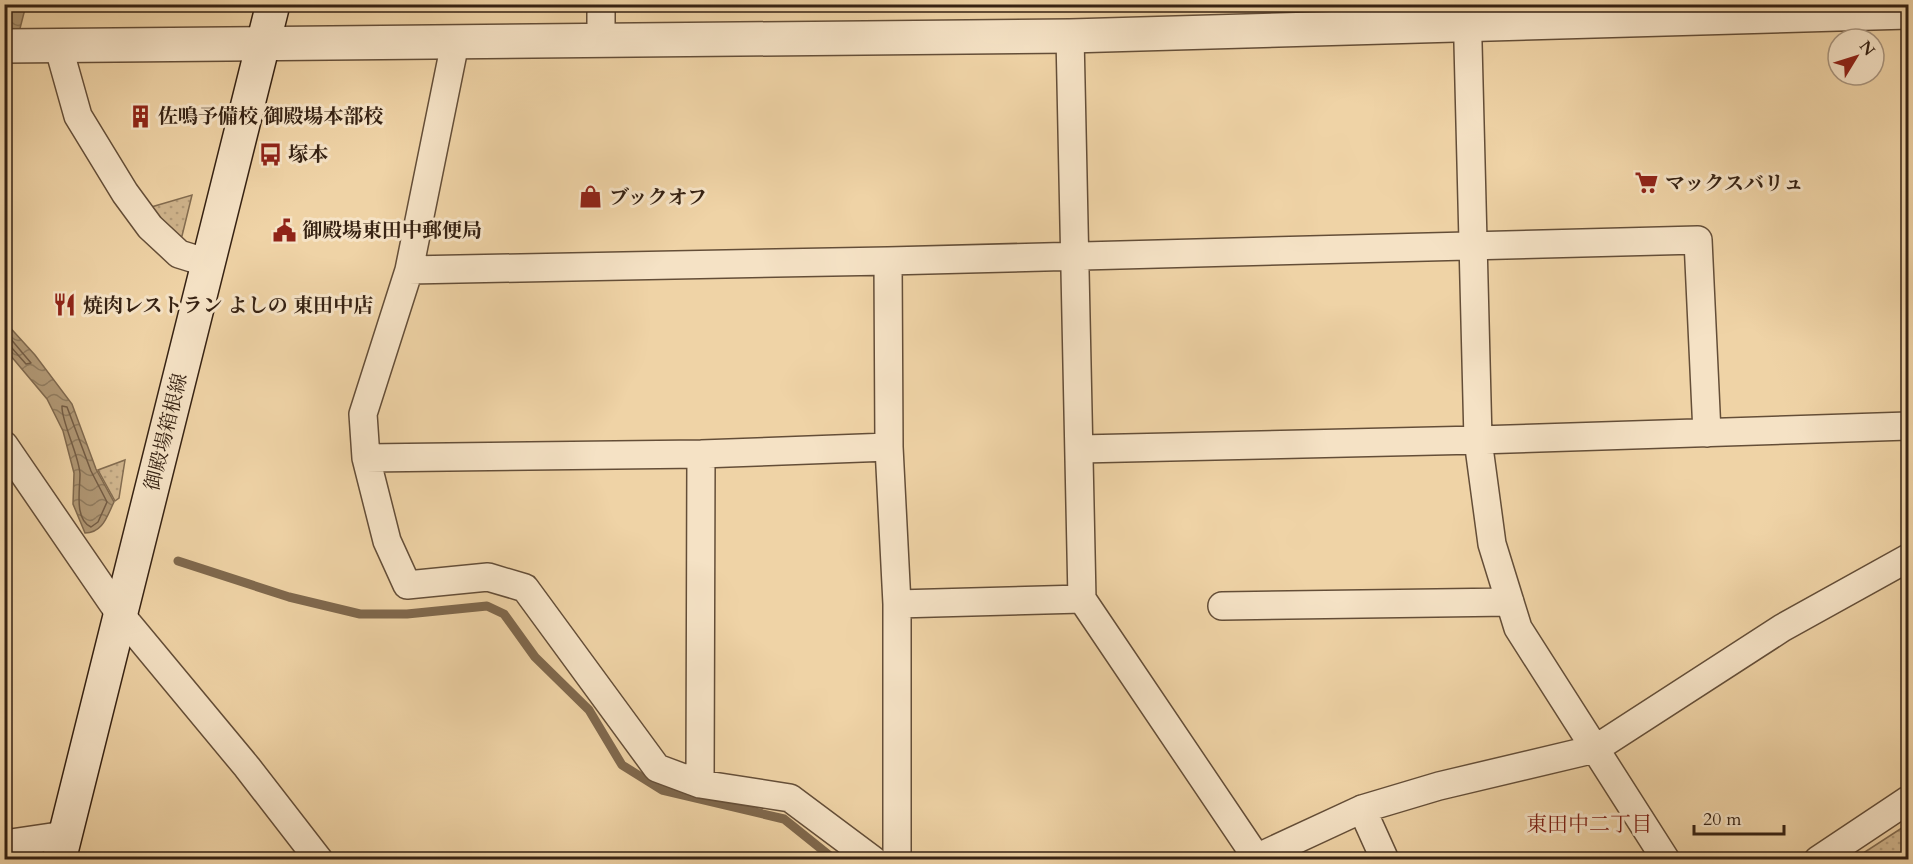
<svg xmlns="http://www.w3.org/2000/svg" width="1913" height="864" font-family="Cardo,'Noto Serif JP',serif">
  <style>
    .green { fill: url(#green-dots); stroke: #836c50; stroke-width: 1.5 }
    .water { fill: url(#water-waves); stroke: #7f684d; stroke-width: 1.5 }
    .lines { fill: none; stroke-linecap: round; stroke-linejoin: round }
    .shore { stroke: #735c44; stroke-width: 1.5 }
    .stream { stroke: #7f684d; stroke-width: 9 }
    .minor-casing { stroke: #644e38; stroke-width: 30 }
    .tertiary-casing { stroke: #644e38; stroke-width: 36 }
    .secondary-casing { stroke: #362213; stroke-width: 36 }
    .minor { stroke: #f5e2c5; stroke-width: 27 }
    .tertiary { stroke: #f5e2c5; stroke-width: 33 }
    .secondary { stroke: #f5e2c5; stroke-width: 33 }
    .labels { text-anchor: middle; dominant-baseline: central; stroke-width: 6; stroke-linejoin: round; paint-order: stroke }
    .poi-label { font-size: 20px; font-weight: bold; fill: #362213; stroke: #f5e2c5; text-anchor: start }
    .street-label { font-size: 20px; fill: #362213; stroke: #f5e2c5 }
    .neighbourhood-label { font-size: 21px; fill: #7a1f14; stroke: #f5e2c5 }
  </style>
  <defs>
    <pattern id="green-dots" width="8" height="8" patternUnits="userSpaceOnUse" patternTransform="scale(1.5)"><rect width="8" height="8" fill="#d0b58d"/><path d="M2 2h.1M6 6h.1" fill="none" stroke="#b39b79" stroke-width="1.8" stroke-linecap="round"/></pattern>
    <pattern id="water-waves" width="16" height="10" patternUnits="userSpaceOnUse" patternTransform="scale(1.5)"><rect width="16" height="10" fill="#b09774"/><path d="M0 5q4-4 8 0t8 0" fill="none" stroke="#907b5e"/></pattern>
  </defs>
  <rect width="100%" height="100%" fill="#efd3a6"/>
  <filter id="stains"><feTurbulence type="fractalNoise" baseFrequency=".00333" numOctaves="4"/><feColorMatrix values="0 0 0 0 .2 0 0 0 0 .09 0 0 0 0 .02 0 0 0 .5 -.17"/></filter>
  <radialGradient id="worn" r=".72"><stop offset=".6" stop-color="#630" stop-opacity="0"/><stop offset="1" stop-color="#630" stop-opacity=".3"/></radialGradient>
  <path class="green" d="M192,195L182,236L170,237L148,208Z
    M125,460L119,498L115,501L98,470Z
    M1908,824V859H1854Z"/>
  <path class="water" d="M5,5H26L5,87Z
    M5,322L35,355L72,404L96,469L114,502C107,516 103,533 85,533L73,504L74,473L63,431L47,399L5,349Z"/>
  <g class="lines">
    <path class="shore" d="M4,331L31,363L26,364L11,347L4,346
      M62,406L67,407L91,471L107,502L98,522L91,527C74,519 80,490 80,474C79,455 61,421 62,406Z"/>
    <path class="stream" d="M178,561L289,597L360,614H407L487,606L504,614L535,657L589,710L622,765L662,790L784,819L835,860"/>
    <defs>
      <path id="minor" d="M1467,4L1478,440L1492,544L1518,628L1666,860
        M1070,36L1082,599L1256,857
        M601,40V4
        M455,43L409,270L363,414L366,458L387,541L407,585L488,577L525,588L657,768L700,784L790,798L873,860
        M58,45L78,116L125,193L150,227L179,254L208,263
        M888,261L889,447L897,604V860
        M409,270L888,261L1698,240L1707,433
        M4,445L120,614L247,767L319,860
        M1080,449L1478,440L1908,426
        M366,458L701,454L889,447
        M897,604L1082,599
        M1222,606L1510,602
        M700,784L701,454
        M1362,809L1385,860
        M4,844L65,835
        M1252,860L1362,809L1439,786L1595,749L1782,628L1908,558
        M1818,860L1908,800"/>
      <path id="tertiary" d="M4,46L1070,36L1908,12"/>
      <path id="secondary" d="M59,860L273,4"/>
    </defs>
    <use href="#minor" class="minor-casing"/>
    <use href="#tertiary" class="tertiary-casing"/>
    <use href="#secondary" class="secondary-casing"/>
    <use href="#minor" class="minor"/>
    <use href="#tertiary" class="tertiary"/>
    <use href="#secondary" class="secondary"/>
  </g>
  <defs>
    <symbol id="building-bare" viewBox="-9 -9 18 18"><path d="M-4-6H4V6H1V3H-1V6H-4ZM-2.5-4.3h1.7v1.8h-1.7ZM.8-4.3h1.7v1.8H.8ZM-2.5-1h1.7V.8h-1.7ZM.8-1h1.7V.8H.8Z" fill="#8f2418" stroke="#f5e2c5" stroke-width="2.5" paint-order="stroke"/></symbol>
    <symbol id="bus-bare" viewBox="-9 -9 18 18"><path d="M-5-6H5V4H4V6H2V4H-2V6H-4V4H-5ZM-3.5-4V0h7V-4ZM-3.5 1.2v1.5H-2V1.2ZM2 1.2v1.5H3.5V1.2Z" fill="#8f2418" stroke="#f5e2c5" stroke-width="2.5" paint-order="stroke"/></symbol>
    <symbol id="supermarket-bare" viewBox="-9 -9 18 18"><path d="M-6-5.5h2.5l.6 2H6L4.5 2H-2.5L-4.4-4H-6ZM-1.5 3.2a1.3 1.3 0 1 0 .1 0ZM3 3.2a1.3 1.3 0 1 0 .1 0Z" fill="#8f2418" stroke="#f5e2c5" stroke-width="2.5" paint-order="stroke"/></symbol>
    <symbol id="shop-bare" viewBox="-9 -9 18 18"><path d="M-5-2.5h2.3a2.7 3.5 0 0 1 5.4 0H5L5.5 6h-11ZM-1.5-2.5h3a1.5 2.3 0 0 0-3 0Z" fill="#8f2418" stroke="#f5e2c5" stroke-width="2.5" paint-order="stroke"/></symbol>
    <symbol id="civic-bare" viewBox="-9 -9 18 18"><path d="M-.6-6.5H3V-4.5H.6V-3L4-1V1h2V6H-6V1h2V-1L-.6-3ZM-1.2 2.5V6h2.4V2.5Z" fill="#8f2418" stroke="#f5e2c5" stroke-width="2.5" paint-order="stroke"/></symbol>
    <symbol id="restaurant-bare" viewBox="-9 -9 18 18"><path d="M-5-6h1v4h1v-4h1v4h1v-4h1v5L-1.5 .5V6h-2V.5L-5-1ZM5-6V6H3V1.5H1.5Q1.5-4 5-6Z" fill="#8f2418" stroke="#f5e2c5" stroke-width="2.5" paint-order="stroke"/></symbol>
  </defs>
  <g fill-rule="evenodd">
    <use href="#building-bare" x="124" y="100" width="33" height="33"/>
    <use href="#bus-bare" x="254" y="138" width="33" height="33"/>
    <use href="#supermarket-bare" x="1630" y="166" width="33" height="33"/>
    <use href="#shop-bare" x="574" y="180" width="33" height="33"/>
    <use href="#civic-bare" x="268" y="214" width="33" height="33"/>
    <use href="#restaurant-bare" x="48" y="288" width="33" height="33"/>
  </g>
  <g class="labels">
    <g class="poi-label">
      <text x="158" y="116">佐鳴予備校 御殿場本部校</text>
      <text x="288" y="154">塚本</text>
      <text x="1665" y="183">マックスバリュ</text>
      <text x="609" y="197">ブックオフ</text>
      <text x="302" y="230">御殿場東田中郵便局</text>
      <text x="83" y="305">焼肉レストラン よしの 東田中店</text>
    </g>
    <g class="street-label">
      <text transform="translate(166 432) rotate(-76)">御殿場箱根線</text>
    </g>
    <g class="neighbourhood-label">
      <text x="1589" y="824">東田中二丁目</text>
    </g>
  </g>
  <rect width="1913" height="864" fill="none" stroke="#efd3a6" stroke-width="24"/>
  <rect x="6" y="6" width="1901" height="852" fill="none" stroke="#362213" stroke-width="3"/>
  <rect x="12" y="12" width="1889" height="840" fill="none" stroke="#362213" stroke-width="1.5"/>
  <g transform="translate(1856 57) rotate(52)"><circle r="28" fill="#f5e2c5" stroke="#a9957e" stroke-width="1.5"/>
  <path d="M0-4.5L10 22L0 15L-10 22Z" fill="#8f2418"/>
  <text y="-9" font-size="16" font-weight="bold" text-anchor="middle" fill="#362213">N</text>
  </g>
  <path d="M1694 825v9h90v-9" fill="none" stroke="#362213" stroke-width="3"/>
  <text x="1703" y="825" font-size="18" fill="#362213" stroke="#f5e2c5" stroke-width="4.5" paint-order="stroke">20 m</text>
  <rect width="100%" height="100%" filter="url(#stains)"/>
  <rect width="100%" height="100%" fill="url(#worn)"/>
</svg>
